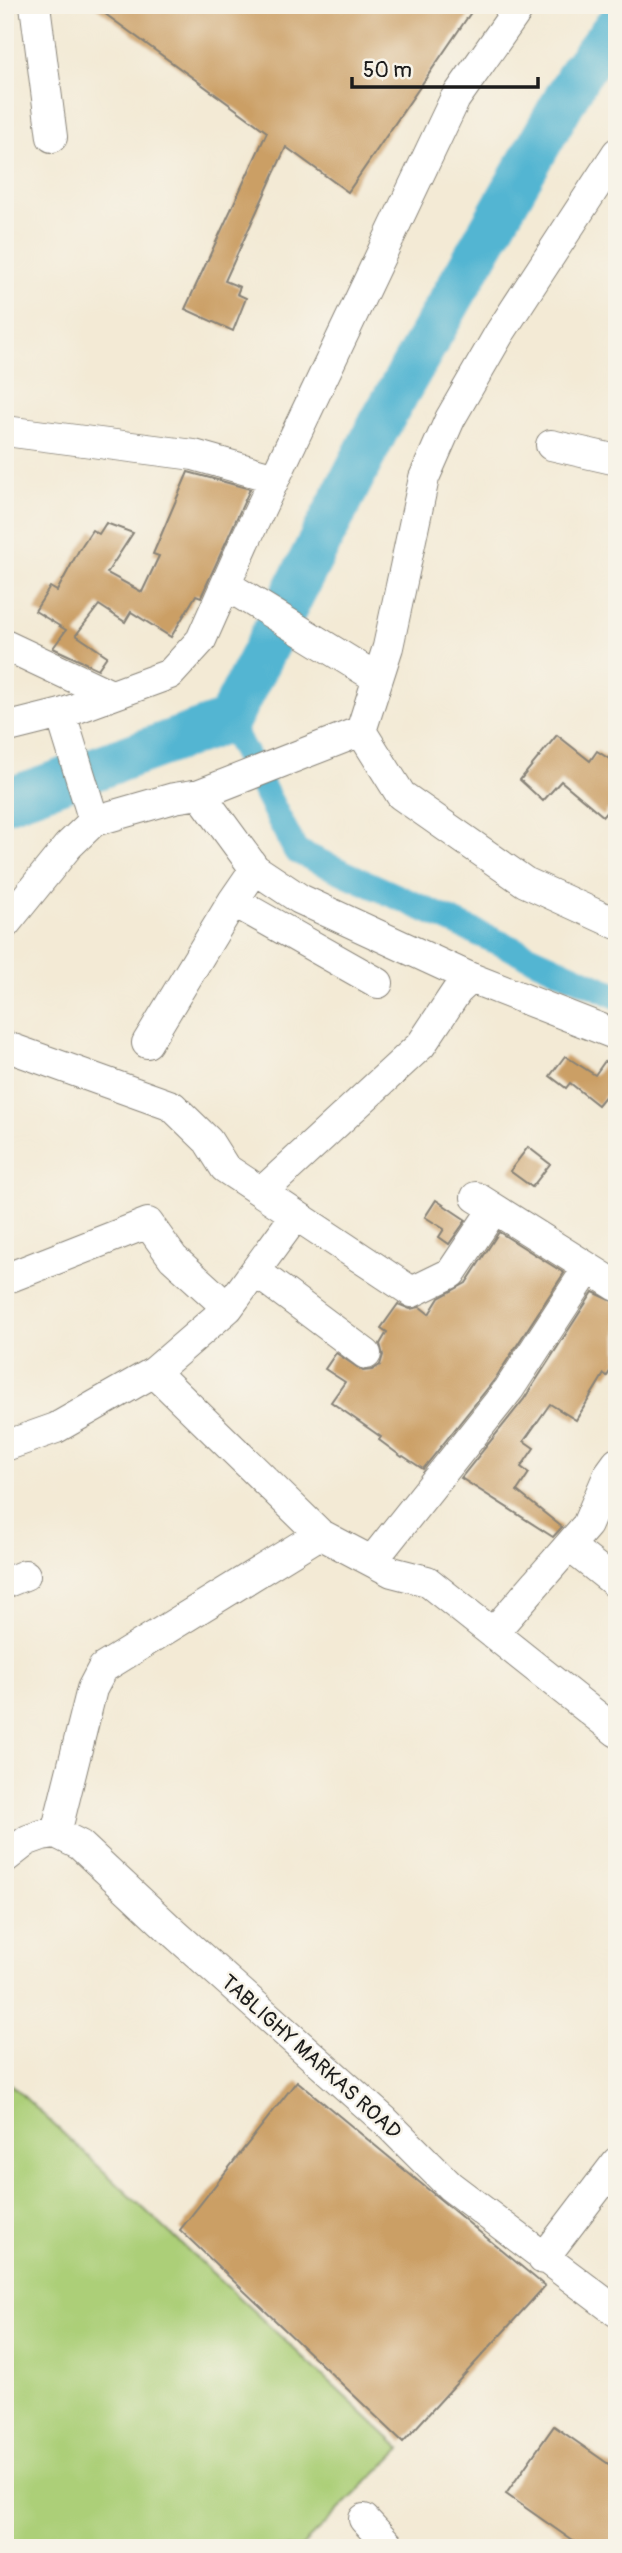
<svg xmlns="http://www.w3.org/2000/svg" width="622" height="2553" font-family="Pangolin,sans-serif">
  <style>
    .green { fill: #accf78; stroke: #64764a; stroke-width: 2 }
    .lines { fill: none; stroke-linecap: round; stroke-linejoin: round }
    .canal { stroke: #53b5d2; stroke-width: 26 }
    .river { stroke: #53b5d2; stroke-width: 44 }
    .building { fill: #cb9f65 }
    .minor-casing { stroke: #888378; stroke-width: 32 }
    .minor { stroke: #fff; stroke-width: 30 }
    .labels { text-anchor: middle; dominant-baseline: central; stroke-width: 5; stroke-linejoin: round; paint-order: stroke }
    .street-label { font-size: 21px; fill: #1c1c1c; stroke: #f7f3e8 }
  </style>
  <rect width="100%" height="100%" fill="#f7f3e8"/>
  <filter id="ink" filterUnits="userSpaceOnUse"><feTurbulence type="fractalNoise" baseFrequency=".0143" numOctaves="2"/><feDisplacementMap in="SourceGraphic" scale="14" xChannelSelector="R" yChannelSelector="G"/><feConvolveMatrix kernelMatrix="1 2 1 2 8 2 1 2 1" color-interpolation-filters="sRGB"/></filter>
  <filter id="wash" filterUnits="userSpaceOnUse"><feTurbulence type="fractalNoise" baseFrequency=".00686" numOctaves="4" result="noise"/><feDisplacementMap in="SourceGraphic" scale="28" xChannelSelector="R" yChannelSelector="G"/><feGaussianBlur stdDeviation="1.57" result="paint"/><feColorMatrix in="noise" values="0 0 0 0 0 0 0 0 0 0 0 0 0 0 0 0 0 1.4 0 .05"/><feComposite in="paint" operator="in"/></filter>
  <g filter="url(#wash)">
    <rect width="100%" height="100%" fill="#f3ead5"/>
    <path class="green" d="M5,2079L401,2449L300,2548H5Z"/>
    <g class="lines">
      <path class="canal" d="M228,721L296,851L617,996"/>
      <path class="river" d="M5,801L228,721L381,422L581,71L617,25"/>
    </g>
    <g id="blocks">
      <path class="building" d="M93,5H476L348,192L286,147L225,281L240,287L237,294L246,298L233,331L185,309L267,132Z
        M188,472L250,489L201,597L196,595L171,637L131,612L125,622L99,605L76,635L107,656L98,669L53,648L66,630L35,611L50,587L57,591L79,550L92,530L99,534L106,523L133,533L107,573L142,592L159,556L153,554Z
        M557,735L590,761L597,751L617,764V800L603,816L561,781L543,801L520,780Z
        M565,1056L595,1075L605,1061L617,1070V1082L598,1105L570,1083L566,1088L550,1076Z
        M528,1147L550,1164L532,1187L510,1171Z
        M436,1200L466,1220L449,1244L439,1237L444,1229L425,1217Z
        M499,1232L564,1273L495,1379L423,1469L403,1456L402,1457L379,1440L381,1437L331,1402L345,1382L325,1369L336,1353L363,1371L372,1370L380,1365L383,1355L380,1344L387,1332L381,1328L398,1304L410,1309L420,1307L429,1314L439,1298L466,1283Z
        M593,1292L617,1303V1361L607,1376L604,1374L576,1420L550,1404L524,1441L534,1448L521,1467L529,1473L517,1491L562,1527L553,1537L461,1478L524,1399Z
        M297,2081L545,2286L403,2442L180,2230Z
        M554,2426L617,2470V2548H583L506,2494Z"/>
    </g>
  </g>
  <g filter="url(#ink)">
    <use href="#blocks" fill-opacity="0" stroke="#888378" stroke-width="2"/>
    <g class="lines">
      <defs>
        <path id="minor" d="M35,5L52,137
          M617,153L499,334L450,419L424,478L388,647L361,731L401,795L525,882L617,924
          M5,431L194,455L275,478
          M551,445L617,460
          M226,585L377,678
          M5,645L111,695
          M61,714L94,821
          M5,728L61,714L170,674L201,640L245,541L455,99L521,5
          M200,794L361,731
          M233,901L378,983
          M5,924L68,846L94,821L174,798L200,794L255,869L300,899L471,978L617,1035
          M147,1043L233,901L255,869
          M5,1046L172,1106L208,1141L225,1168L412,1292L451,1273L493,1210
          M262,1192L421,1045L457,991L471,978
          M476,1197L617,1286
          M255,1271L366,1354
          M5,1279L148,1223L173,1258L228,1308
          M154,1372L320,1534L392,1572L427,1581L617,1732
          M5,1446L56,1428L154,1372L228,1308L296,1215
          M569,1546L617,1584
          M372,1561L509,1389L588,1268
          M5,1583L25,1575
          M493,1633L587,1525L609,1474L617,1463
          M56,1833L92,1689L103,1668L320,1534
          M5,1858L28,1840L42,1835L56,1833L80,1845L173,1932L385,2121L450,2186L617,2312
          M543,2259L617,2162
          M364,2519L391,2548"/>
      </defs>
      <use href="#minor" class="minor-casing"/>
      <use href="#minor" class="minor"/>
    </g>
  </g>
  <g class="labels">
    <g class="street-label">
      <text transform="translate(311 2057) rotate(42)">TABLIGHY MARKAS ROAD</text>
    </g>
  </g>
  <rect width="622" height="2553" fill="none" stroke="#f7f3e8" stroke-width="28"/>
  <path d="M352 77v10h186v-10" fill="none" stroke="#1c1c1c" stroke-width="3.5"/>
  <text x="363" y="77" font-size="21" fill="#1c1c1c" stroke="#f7f3e8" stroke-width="5" paint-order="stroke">50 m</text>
</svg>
